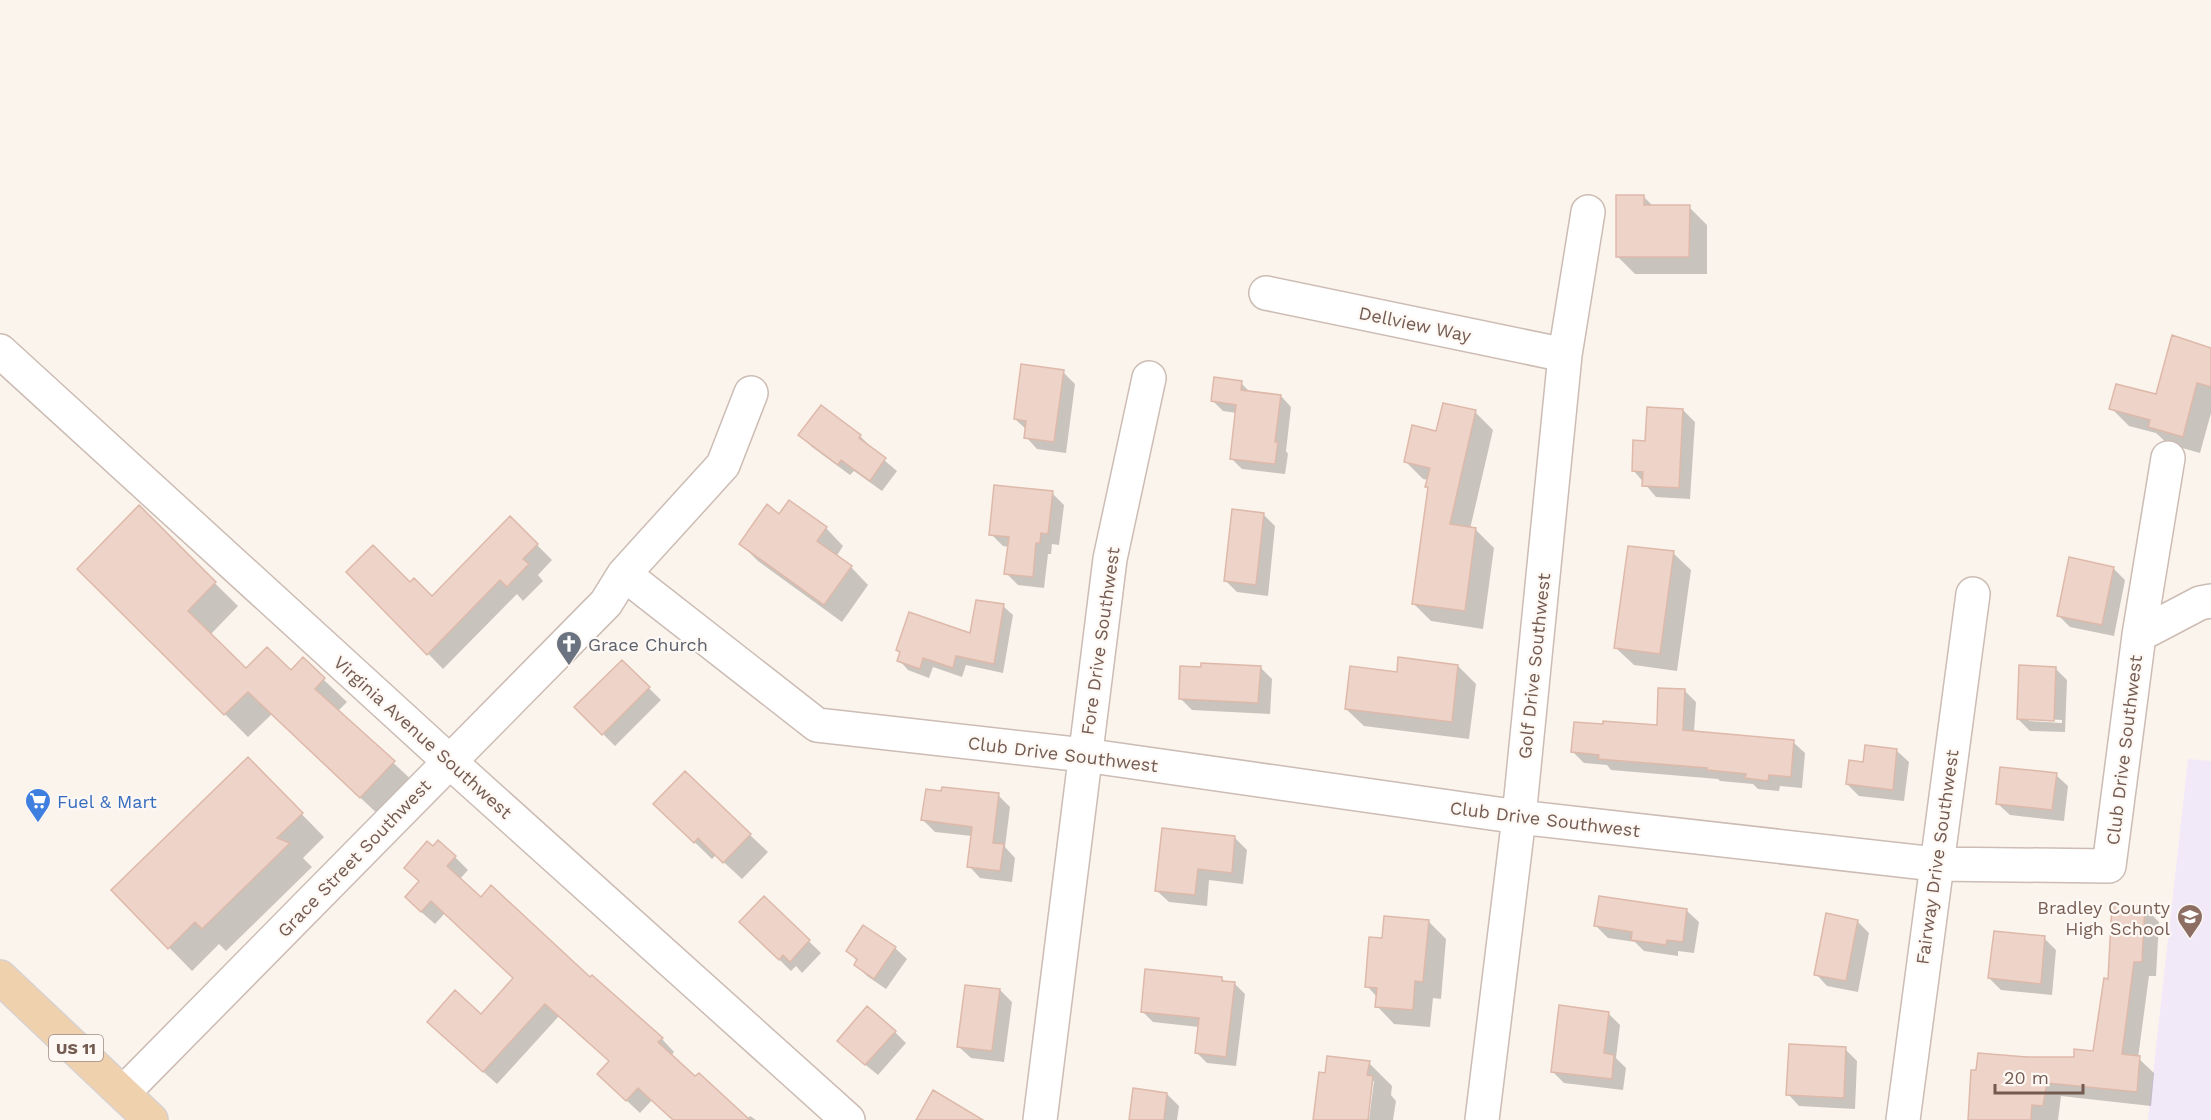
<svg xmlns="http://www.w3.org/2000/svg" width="2211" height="1120" font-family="'Work Sans',sans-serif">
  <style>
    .education { fill: #f1e9f8 }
    .shadow { fill: #0003; fill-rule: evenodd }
    .building { fill: #edd3c8; stroke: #deb9aa; stroke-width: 1.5 }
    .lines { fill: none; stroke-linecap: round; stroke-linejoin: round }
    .minor-casing { stroke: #ccbcb4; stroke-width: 36 }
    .primary-casing { stroke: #d8d1cf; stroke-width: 36 }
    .minor { stroke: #fff; stroke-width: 33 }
    .primary { stroke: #f0d1ae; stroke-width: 33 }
    .labels { text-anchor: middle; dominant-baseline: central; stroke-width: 4.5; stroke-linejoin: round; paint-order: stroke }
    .shield { fill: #fdf8f3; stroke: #9d8a82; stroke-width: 1.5 }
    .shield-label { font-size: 16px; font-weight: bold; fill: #745b52 }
    .street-label { font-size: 18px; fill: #745b52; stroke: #fdf8f3 }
    .worship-label { font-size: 18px; fill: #5b616d; stroke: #fdf8f3; text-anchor: start }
    .shop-label { font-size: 18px; fill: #366cbe; stroke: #fdf8f3; text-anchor: start }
    .education-label { font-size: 18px; fill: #785e54; stroke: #fdf8f3; text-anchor: end }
  </style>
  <rect width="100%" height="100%" fill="#fbf4ed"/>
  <path class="education" d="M2188,759L2211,761V1120H2148Z"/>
  <path class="shadow" d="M1643,196L1654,207H1689L1707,225V274H1635L1617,256Z
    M2211,349V413L2200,453L2168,444L2156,433L2129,426L2111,408L2157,396Z
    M1063,372L1075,384L1066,453L1037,449L1026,437L1027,430L1015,419Z
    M1241,383L1251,393L1281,396L1291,407L1286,451L1288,454L1285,474L1242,469L1231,458L1237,413L1223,411L1213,401Z
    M1683,410L1695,422L1690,499L1656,497L1633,470L1647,442Z
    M1475,412L1493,430L1470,529L1476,530L1494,548L1483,629L1431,621L1413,603L1430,489L1427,486L1428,480L1423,479L1405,461L1438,432Z
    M800,435L860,436L872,448L871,449L897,471L882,491L854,471L850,475L812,447Z
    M1052,493L1064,505L1059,545L1052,544L1051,554H1048L1044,588L1018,585L1006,573L1009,547L1003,546L991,534Z
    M139,508L238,606L210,635L246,670L291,672L303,660L347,702L338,711L417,785L384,820L272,714L248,737L79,569Z
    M1263,514L1275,526L1268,596L1237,592L1226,581Z
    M780,516L826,528L843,546L836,557L851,567L868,585L842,622L758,561L740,543Z
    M510,518L552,560L538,575L543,581L523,601L517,594L443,669L349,572L410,584L432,598Z
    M1673,553L1691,570L1677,671L1634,665L1616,648Z
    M2113,568L2125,580L2114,636L2070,627L2058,615Z
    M1003,606L1013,615L1003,673L966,665L962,677L933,667L929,678L908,670L899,660L901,653L897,650L971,635Z
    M622,662L661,700L615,746L576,707Z
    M1458,666L1476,684L1469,739L1364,726L1346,709L1398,674Z
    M1260,667L1272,679L1270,714L1192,710L1180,698Z
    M2055,668L2067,680L2065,732L2030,731L2018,719ZM2029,718L2062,720V723L2029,721Z
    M1684,690L1696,702L1694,732L1793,742L1805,753L1802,788L1780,786L1779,791L1758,789L1753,784L1720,781L1718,779L1611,770L1607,765L1584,763L1573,752L1658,726Z
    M1897,751L1909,762L1904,801L1859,796L1847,784L1865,764Z
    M248,759L324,837L303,858L312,867L226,951L219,944L192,971L113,890Z
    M2056,775L2068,786L2064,821L2010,815L1998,804Z
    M998,795L1010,807L1005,847L1015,858L1012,882L980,878L969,866L972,836L935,832L923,820Z
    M673,821L750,835L768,852L742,879L716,855L712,859Z
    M1235,838L1247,850L1243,884L1209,880L1207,906L1169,902L1157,891Z
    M433,848L455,857L468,870L459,880L481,899L591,979L662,1039L674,1052L671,1056L696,1078L747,1119L750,1116L756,1120H674L652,1100L640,1113L612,1087L611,1062L559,1016L497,1084L442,1035L481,1016L515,979L445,913L435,924L419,910L420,882Z
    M764,898L821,953L802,973L796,966L791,971L753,934Z
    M2144,907L2159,922L2156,976H2149L2138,1058L2154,1073L2151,1106L2061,1096L2058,1120H1969L2027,1059H2075L2094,1053L2110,980Z
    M1687,911L1699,922L1694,953L1678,951V956L1644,951L1635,942L1608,938L1596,926Z
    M1428,921L1446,939L1441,999L1433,998L1430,1027L1394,1024L1377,1006V997L1367,986L1384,940Z
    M1857,921L1869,933L1858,992L1827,986L1816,974Z
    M2044,938L2056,950L2052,995L2001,990L1989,978Z
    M895,948L907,959L886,989L867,976L855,964L857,961L848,951Z
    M1222,979L1226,982L1234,983L1245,994L1236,1066L1207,1063L1196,1052L1199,1027L1153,1022L1142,1011Z
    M1000,990L1012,1002L1004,1062L971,1058L959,1047Z
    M1608,1013L1620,1025L1616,1058L1626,1068L1623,1090L1564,1083L1552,1071Z
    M895,1032L906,1043L878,1075L851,1053Z
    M1845,1049L1857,1061L1855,1109L1799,1106L1788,1094Z
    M1369,1063L1392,1086L1391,1095L1396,1101L1393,1120H1369L1374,1081H1371L1366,1120H1314L1326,1074Z
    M1167,1094L1179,1106L1177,1120H1130Z"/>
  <path class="building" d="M1616,195H1644V205H1690L1689,257H1616Z
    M2172,335L2211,348V387L2197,383L2183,437L2148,427L2150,420L2109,409L2116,384L2156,394Z
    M1021,364L1064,370L1054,442L1024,438L1026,421L1014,419Z
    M1214,377L1242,381L1241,390L1281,395L1275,442H1278L1275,464L1230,459L1236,405L1211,401Z
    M1443,403L1476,410L1450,524L1476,528L1465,611L1412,604L1428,487H1425L1430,468L1404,462L1412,425L1436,431Z
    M821,405L861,435L859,438L886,458L870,481L841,460L838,465L798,435Z
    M1647,407L1683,409L1679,488L1642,486L1643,472L1632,471L1633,440L1645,441Z
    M994,485L1053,491L1048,534L1041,533L1040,543H1036L1033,577L1004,574L1009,537L989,535Z
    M789,500L827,527L817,541L852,566L824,605L739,544L767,504L779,514Z
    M139,505L216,582L188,611L246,668L267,647L291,670L303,657L325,678L315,689L395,761L360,798L248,692L224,715L77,569Z
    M1232,509L1264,513L1256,585L1224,581Z
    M510,516L538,544L523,559L529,564L507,587L500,580L427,655L346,572L373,545L410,582L414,578L432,596Z
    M1628,546L1674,551L1660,654L1614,648Z
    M2069,557L2114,567L2102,625L2057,616Z
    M976,600L1004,604L994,664L956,656L953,668L923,658L920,669L897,661L900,652L896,650L909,612L970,633Z
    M1398,657L1458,665L1452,722L1345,709L1350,666L1397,672Z
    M622,660L650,687L602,735L574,707Z
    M1201,663L1261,666L1258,703L1179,699L1180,666L1201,667Z
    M2019,665L2056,667L2054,721L2017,719Z
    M1658,688L1685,689L1683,730L1794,740L1791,777L1769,775L1768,781L1745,778L1746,774L1707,770V768L1598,759L1599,755L1571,752L1574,722L1603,724V721L1657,725Z
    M1865,745L1897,749L1893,790L1846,784L1849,760L1863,762Z
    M248,757L303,813L277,838L290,843L202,929L195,922L168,949L111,890Z
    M2000,767L2057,773L2052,810L1996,804Z
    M685,771L751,834L723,863L698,838L694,843L653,804Z
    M942,787L999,793L993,843L1004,844L1000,871L967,867L972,827L921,820L926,789L941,791Z
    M1162,828L1235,836L1232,873L1198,869L1195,895L1155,891Z
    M438,840L456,856L447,866L481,897L491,885L590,977L592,975L663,1038L658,1042L695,1076L699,1073L750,1120H673L638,1088L626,1101L597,1074L609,1061L545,1004L483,1072L427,1022L455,990L481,1014L513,978L431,901L421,912L405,897L419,881L404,868L427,841L433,846Z
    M764,896L810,940L790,962L783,955L779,960L739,922Z
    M1599,896L1687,909L1683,942L1667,940L1666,945L1631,940L1632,932L1594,926Z
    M2112,904L2145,906L2142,962H2134L2122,1054L2140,1056L2137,1092L2047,1083L2043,1106L2032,1105L2031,1120H1968L1971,1070H1976L1978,1053L2027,1057H2074V1049L2093,1051L2104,978L2108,979Z
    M1826,913L1858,920L1846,981L1814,975Z
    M1384,916L1429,920L1423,982L1415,981L1413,1010L1375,1007L1377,988L1365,987L1369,937L1382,938Z
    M863,925L896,947L874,979L854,965L857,959L846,951Z
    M1994,931L2045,936L2041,984L1988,978Z
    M1145,969L1222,977V981L1235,982L1226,1057L1195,1053L1199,1018L1141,1012Z
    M965,985L1000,989L992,1051L957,1047Z
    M1559,1005L1609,1012L1604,1053L1614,1055L1612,1079L1551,1072Z
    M867,1006L896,1031L865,1065L837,1041Z
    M1789,1044L1846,1047L1844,1098L1786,1095Z
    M1327,1056L1370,1061L1367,1075L1373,1076L1368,1120H1313L1319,1072L1325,1073Z
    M1133,1088L1167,1093L1164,1120H1129Z
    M933,1090L983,1120H916Z"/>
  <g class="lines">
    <defs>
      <path id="minor" d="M1266,293L1565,355
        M0,351L449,761L848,1120
        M624,574L817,725L1084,755L1519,817L1935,864L2109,866L2139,635L2168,458
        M2139,635L2200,603L2211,601
        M123,1093L606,603L624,574L723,465L751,393
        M1040,1120L1110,559L1149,378
        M1482,1120L1519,817L1565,355L1588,212
        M1903,1120L1973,594"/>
      <path id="primary" d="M0,977L151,1120"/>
    </defs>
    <use href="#minor" class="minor-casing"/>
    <use href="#primary" class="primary-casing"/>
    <use href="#minor" class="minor"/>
    <use href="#primary" class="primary"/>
  </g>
  <defs>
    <symbol id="church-pin" viewBox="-11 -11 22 30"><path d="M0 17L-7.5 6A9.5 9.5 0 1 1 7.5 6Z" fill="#6b7280" stroke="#fdf8f3"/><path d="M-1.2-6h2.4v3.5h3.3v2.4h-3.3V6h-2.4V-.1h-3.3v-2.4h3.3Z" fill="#fff"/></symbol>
    <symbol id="supermarket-pin" viewBox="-11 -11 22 30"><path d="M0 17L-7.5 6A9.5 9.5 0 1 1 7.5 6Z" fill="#3f7fe0" stroke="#fdf8f3"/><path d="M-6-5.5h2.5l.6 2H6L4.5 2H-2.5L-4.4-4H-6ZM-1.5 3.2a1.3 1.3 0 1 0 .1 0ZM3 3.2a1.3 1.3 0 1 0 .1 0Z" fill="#fff"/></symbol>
    <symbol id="school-pin" viewBox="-11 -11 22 30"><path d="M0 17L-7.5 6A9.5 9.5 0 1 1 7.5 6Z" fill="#8d6e63" stroke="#fdf8f3"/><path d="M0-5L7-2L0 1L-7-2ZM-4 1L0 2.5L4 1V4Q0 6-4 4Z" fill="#fff"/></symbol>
  </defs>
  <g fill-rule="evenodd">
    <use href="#church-pin" x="554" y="629" width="30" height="40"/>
    <use href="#supermarket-pin" x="23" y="786" width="30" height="40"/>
    <use href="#school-pin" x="2175" y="902" width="30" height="40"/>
  </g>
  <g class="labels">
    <rect class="shield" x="49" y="1035" width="54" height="26" rx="4.5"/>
    <g class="shield-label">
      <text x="76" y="1048">US 11</text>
    </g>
    <g class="street-label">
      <text transform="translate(1415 324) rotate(12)">Dellview Way</text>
      <text transform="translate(1100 641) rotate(-82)">Fore Drive Southwest</text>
      <text transform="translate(1534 666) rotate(-84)">Golf Drive Southwest</text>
      <text transform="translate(423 737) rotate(42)">Virginia Avenue Southwest</text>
      <text transform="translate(2124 750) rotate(-83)">Club Drive Southwest</text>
      <text transform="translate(1063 754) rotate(7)">Club Drive Southwest</text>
      <text transform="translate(1545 819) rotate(7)">Club Drive Southwest</text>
      <text transform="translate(1937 857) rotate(-82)">Fairway Drive Southwest</text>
      <text transform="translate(354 858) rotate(-46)">Grace Street Southwest</text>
    </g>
    <g class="worship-label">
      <text x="588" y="644">Grace Church</text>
    </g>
    <g class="shop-label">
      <text x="57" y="801">Fuel &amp; Mart</text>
    </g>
    <g class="education-label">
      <text x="2170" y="907">Bradley County<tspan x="2170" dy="21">High School</tspan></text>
    </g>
  </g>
  <path d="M1995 1084v9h88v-9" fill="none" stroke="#745b52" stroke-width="3"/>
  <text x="2004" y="1084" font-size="18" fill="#745b52" stroke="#fdf8f3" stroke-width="4.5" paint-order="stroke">20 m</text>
</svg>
